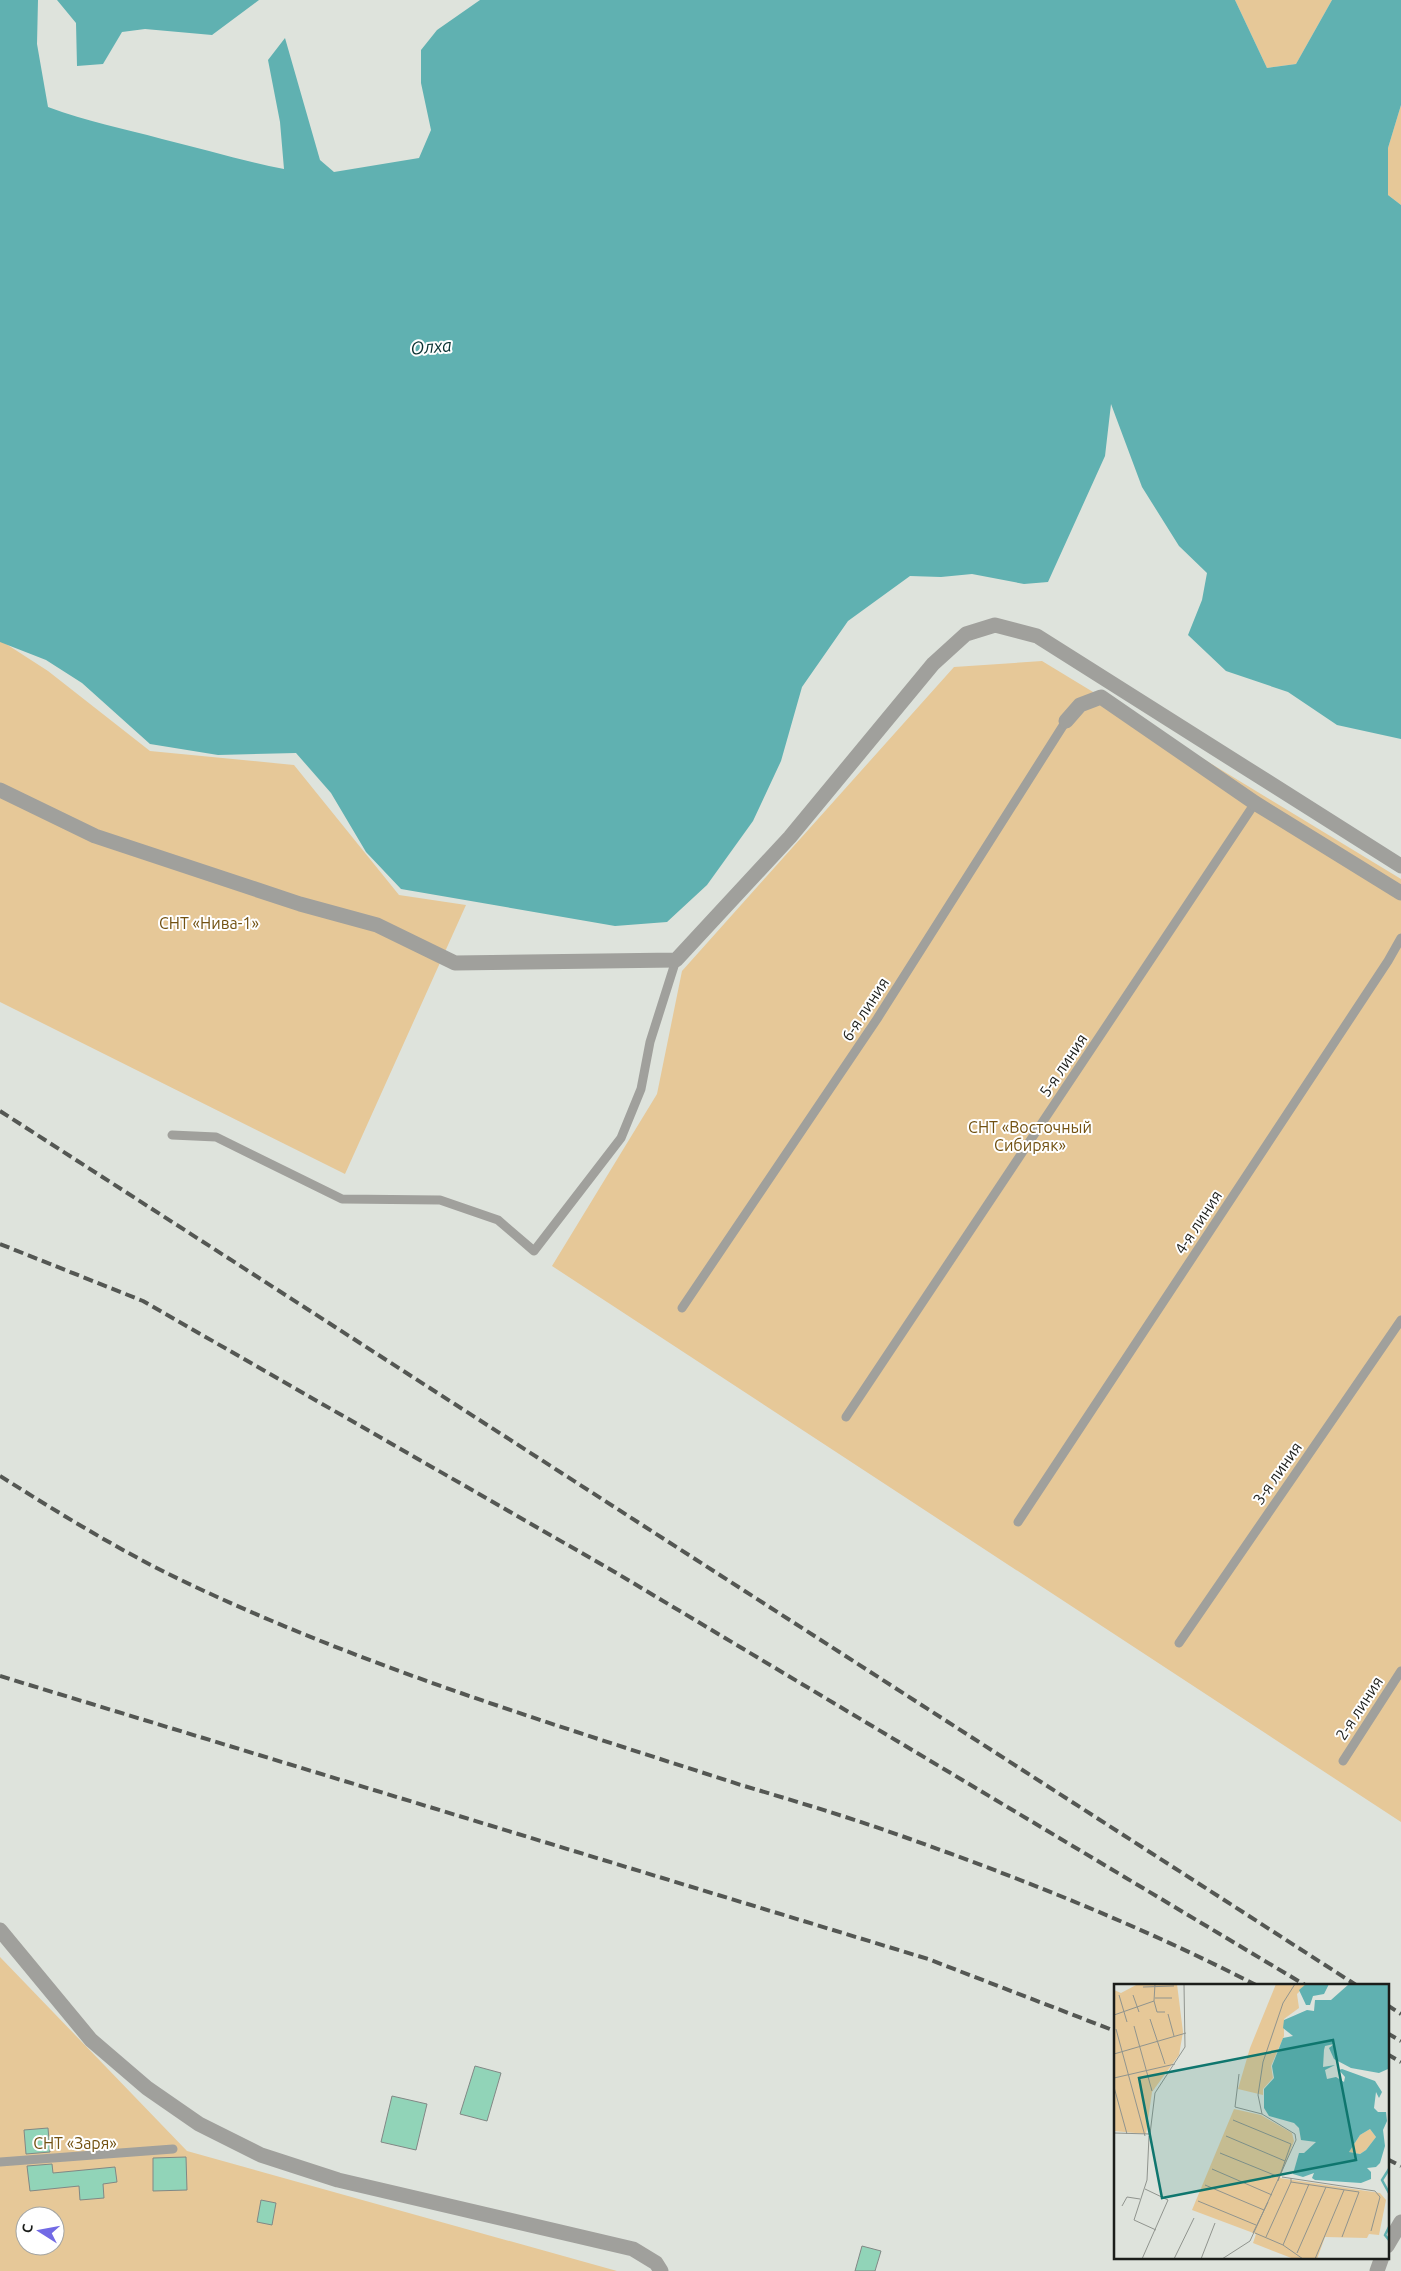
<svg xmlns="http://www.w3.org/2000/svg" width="1401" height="2271" font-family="Ubuntu,sans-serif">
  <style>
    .green { fill: #e6c898; fill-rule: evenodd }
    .water { fill: #60b1b1 }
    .building { fill: #91d4b8; stroke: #818885 }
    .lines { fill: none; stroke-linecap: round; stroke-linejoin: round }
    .service { stroke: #a0a09c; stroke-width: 9 }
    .minor { stroke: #a0a09c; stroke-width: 15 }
    .tertiary { stroke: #a0a09c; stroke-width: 15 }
    .rail { stroke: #545753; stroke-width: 4; stroke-dasharray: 10 5; stroke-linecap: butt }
    .labels { text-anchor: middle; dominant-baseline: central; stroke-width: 4; stroke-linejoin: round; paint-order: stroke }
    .park-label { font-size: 16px; fill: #725111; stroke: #fff }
    .street-label { font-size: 16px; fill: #1b1d1a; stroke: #fff }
    .water-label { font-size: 18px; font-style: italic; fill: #093333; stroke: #fff }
    .inset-river { fill: none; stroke: #60b1b1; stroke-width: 2.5 }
    .inset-road { fill: none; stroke: #90948e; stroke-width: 1 }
    .view { fill: #0f766e; fill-opacity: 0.15; stroke: #0f766e; stroke-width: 2.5 }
    .inset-edge { fill: none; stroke: #1b1d1a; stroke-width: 2.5 }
  </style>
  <rect width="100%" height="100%" fill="#dee3dc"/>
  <path class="green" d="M1235,0H1332L1296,64L1267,68Z
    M1401,105V205L1388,195V148Z
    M0,640L48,671L150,751L294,765L399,895L466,905L345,1174L0,1002Z
    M1042,661L1401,879V1822L552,1266L657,1094L682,971L954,667Z
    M0,1957L187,2151L617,2271H0ZM25,2216H55V2246H25Z"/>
  <path class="water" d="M0,0H38L37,44L48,107C88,122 122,128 162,139C203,149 243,161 284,169L280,122L268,60L285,38L320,160L334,172L419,158L431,130L421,83V50L437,30L480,0H1235L1267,68L1296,64L1332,0H1401V105L1388,148V195L1401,205V739L1337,725L1288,692L1226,671L1188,635L1202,600L1207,573L1179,546L1142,487L1111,404L1105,456L1048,582L1024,584L972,574L941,577L910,576L848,621L802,687L781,761L753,821L707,885L667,922L615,926L401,889L366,852L331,793L296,753L218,755L150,744L82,683L46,660L0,642Z
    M57,0H259L212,35L145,29L122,32L103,64L77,66L76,23Z"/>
  <path class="building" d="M475,2066L501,2073L487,2121L460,2114Z
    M392,2096L427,2104L416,2150L381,2142Z
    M48,2128L50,2152L26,2154L24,2130Z
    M186,2157L187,2190L153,2191V2158Z
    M52,2164L53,2173L115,2167L117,2182L103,2184L104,2198L80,2200L79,2186L30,2191L27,2166Z
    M261,2200L276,2203L272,2225L257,2222Z
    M862,2246L881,2251L875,2271H855Z"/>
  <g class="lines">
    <path class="service" d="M172,1135L216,1137L342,1199L440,1200L498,1220L534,1251L621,1138L641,1089L650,1042L676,960
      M682,1308L877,1019L1066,721
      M846,1417L1255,803
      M1018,1522L1388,961L1401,938
      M1179,1643L1401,1320
      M1343,1761L1401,1671
      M0,2162L173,2149"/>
    <path class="minor" d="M1066,721L1080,705L1101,697L1255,803L1401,893
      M0,1930L91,2040L147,2088L199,2124L261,2155L338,2180L633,2249L656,2263L661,2271
      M1387,2246L1401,2222
      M1377,2271L1382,2257"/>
    <path class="tertiary" d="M0,790L95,836L300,904L377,925L455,963L676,960L790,837L933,664L966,634L995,625L1037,636L1401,866"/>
    <path class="rail" d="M0,1111L1356,1985
      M0,1244L143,1301L613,1571L1305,1985
      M0,1476C59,1513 120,1551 183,1581C363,1667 553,1724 741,1785C798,1802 855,1819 910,1839C1028,1881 1145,1928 1256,1985
      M0,1676L928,1959L1115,2031
      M1387,2005L1401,2014
      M1387,2033L1401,2041
      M1387,2054L1401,2062
      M1387,2159L1401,2166"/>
  </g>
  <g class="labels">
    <g class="park-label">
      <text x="209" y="923">СНТ «Нива-1»</text>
      <text x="1030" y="1127">СНТ «Восточный<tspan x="1030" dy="18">Сибиряк»</tspan></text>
      <text x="75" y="2143">СНТ «Заря»</text>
    </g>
    <g class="street-label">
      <text transform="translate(865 1009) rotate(-57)">6-я линия</text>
      <text transform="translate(1063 1065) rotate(-56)">5-я линия</text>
      <text transform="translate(1198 1222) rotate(-57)">4-я линия</text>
      <text transform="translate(1277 1473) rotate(-55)">3-я линия</text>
      <text transform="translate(1359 1708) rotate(-57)">2-я линия</text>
    </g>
    <g class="water-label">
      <text transform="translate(431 346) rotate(-5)">Олха</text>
    </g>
  </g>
  <g transform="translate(1114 1984)">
    <rect width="275" height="275" fill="#dee3dc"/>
    <path d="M24,0H63L69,48L65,71L38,108L32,150L0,147V6L7,9ZM162,0H193L183,10L185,24L170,35V52L157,82L159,94L149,105V111L124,105L136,64ZM120,125L147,131L178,149L180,157L166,194L266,209L272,216L265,251L255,250L253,254L211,253L203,275H180L139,259L142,250L78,226ZM256,145L262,153L252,166L246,170L235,168L246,151Z" fill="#e6c898"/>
    <path d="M192,0H215L210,10L199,12L196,21H192L185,6ZM235,0H275L274,85L265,89L237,84L220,75L215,64L220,60L211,62L210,66L209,83L221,81L211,86L213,95L222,93L230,98L231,93L225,86L228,85L261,97L268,108L265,114L262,108L260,124L264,128H272L273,137L269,146L271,162L266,179L262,183L253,184L257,188V195L247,199L201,196L198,194L200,189L189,193L179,190L185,169H190L202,158L187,156L185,144L180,139L155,132L150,124V105L160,94L158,82L169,54L179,52L169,44L170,36L193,26L200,27L201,16H217ZM256,145L262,153L252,166L246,170L235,168L246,151Z" fill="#60b1b1" fill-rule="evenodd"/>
    <path class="inset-river" d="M275,185L268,196L275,209M275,243L271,251L275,256"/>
    <path class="inset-road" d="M29,3L60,2M5,11L13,38M19,11L25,28M41,14H58M40,17L43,28H51M54,30L60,52M0,31L40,17L41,0M36,35L51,80M20,42L38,107M2,45L31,152M0,70L72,49M0,94L61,80M0,103L13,150M148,130L144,111L149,78L169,19L181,0M119,136L177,160L164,197M0,149L36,150L41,109L71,63L70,0M35,152L33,196L20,236L42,246M112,152L171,177M106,169L165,193M98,185L158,211M168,193L261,207L266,213L257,247M177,194V198L245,208L228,253M91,201L150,226M84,217L142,241M8,222L13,213L26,215M139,249L154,218M141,249L169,261L189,275M152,253L177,198M169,261L195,200M183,269L212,203M28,275L54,216L31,205M60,275L80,234M87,275L101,239M108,275L136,257L182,156L181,150L148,130L121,123L125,90M201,275L230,206"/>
    <path class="view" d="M219,56L242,176L48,214L25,94Z"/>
    <rect width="275" height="275" class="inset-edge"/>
  </g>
  <g transform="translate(40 2231) rotate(281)"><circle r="24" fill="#ffffff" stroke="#a4a5a3"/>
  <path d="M0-4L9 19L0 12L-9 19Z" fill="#726ae5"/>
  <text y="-8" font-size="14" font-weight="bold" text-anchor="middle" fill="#1b1d1a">С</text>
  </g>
</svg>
